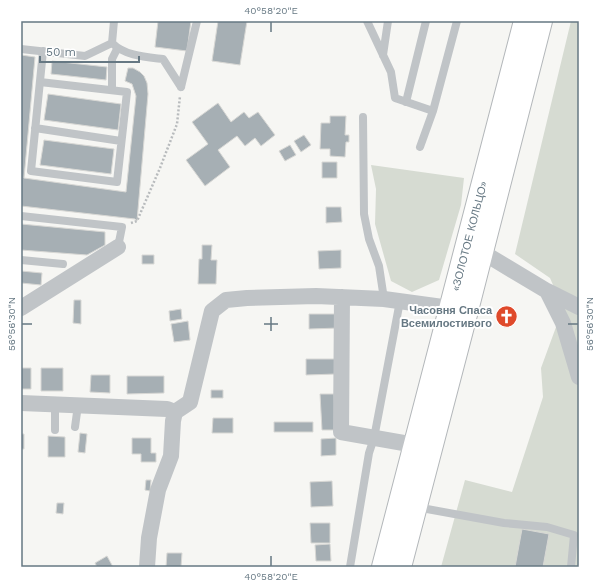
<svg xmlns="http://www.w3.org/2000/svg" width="600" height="588" font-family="'Work Sans',sans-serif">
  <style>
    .green { fill: #d6dbd2 }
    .building { fill: #a6afb4; stroke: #d8d8d5 }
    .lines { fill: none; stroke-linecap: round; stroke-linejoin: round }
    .trunk-casing { stroke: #b3b7ba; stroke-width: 24 }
    .path { stroke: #b8bbbd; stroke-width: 2.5; stroke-dasharray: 2 2; stroke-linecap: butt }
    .service { stroke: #c0c4c7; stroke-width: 8 }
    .minor { stroke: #c0c4c7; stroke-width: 16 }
    .trunk { stroke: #fff; stroke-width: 22 }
    .ticks { fill: none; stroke: #667883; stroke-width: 1.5 }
    .labels { text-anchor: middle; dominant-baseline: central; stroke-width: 4; stroke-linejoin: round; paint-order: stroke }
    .street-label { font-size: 11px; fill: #667883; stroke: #fff }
    .poi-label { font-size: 11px; font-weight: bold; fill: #667883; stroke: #fff; text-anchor: end }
    .neatline { fill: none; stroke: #667883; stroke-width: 1.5 }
    .ticks-label { font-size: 10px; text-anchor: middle; fill: #667883 }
  </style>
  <rect width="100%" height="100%" fill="#f6f6f3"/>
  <path class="green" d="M571,21H579V567H441L465,480L512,492L543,397L541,368L563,308L550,278L515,254Z
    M371,165L464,178L461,205L439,280L412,292L391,281L375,224L376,189Z"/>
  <path class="building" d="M158,21H191L187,51L155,47Z
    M218,21H247L240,65L212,61Z
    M21,55L35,57L24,178L126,192L136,96L132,84L125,81L128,68H133L140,72L144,76L147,83L148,94L137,221L135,219L21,206Z
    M52,61L107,67L106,80L51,74Z
    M48,94L121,104L118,130L44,120Z
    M218,103L231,122L244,112L249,118L258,112L275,135L261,146L255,138L245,146L237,136L218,150L230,167L205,186L186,160L208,144L192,122Z
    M330,116H346L345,135H349V142H346L345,157L330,156V149H320L321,123H330Z
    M304,135L311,145L301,152L294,141Z
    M44,140L114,149L111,174L40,165Z
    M290,145L296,155L285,161L279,151Z
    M322,162H337V178H322Z
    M326,207H341L342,222L326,223Z
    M21,224L105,232V245L87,255L21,250Z
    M202,245H212L211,260H217L216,284H198L199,259H202Z
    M341,250V268L319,269L318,251Z
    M142,255H154V264H142Z
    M21,271L42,273L41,285L21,283Z
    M74,300H81V324L73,323Z
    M181,309L182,319L170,321L169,311Z
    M309,314H338L339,328L309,329Z
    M188,321L190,340L174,342L171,324Z
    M306,359H336V374L306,375Z
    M21,368H31V389H21Z
    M41,368H63V391H41Z
    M91,375H110V393L90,392Z
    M127,376H164V393L127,394Z
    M211,390H223V398H211Z
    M320,394H334L336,430H322Z
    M213,418H233V433H212Z
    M274,422H313V432H274Z
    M80,433L87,434L85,453L78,452Z
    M21,434H24V449H21Z
    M48,436L65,437V457H48Z
    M132,438H151V453H156V462H141V454H132Z
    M336,438V455L321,456V439Z
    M146,480H151L150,491L145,490Z
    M332,481L333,506L311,507L310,482Z
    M57,503H64L63,514L56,513Z
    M310,523H330V543H311Z
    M522,529L549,534L543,567H515Z
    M330,544L331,561H316L315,545Z
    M167,553H182L181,567H166Z
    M107,556L113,567H97L95,563Z"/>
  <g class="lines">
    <defs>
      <g id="trunk">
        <path id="s1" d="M383,567L525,21"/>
        <path d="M400,567L462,330L541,21"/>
      </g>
    </defs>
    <use href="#trunk" class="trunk-casing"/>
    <path class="path" d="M131,223L137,221L160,168L177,124L180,96"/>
    <path class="service" d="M367,21L391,72L395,98L433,111L457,21
      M112,43C125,56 146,57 163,59L181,87
      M21,49L85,56L112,43L114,21
      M383,55L388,21
      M40,82L127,92L117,182L31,171L43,51
      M181,87L197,21
      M112,90V59L117,49
      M406,102L426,21
      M363,117L364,214L369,239L379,266L384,299
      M35,128L121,141
      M420,147L433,111
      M21,216L122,227L118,247
      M21,260L63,264
      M75,427L78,405
      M55,430V403
      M416,507L504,523L547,527L574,535L571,567
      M350,567L369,453L374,438L400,301"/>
    <path class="minor" d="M482,252L547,291L579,307
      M547,291L563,323L579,377
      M342,297L341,432L415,445
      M21,308L118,247
      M21,403L167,409L175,412
      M147,567L149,538L158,490L171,456L173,421L175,412L190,402L212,311L226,300L247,298L316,296L384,299L450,308"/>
    <use href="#trunk" class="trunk"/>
  </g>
  <path class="ticks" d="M271,22V32M271,317V331M22,324H32M264,324H278M568,324H578M271,556V566"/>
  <defs>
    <symbol id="church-disc" viewBox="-11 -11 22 22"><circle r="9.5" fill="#df492a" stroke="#fff"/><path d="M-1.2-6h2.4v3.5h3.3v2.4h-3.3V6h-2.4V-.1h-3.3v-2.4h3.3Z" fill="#fff"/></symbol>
  </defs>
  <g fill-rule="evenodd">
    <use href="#church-disc" x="494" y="304" width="25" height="25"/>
  </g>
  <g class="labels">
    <g class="street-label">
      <text stroke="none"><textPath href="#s1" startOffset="342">«ЗОЛОТОЕ КОЛЬЦО»</textPath></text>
    </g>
    <g class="poi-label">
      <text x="492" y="310">Часовня Спаса<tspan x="492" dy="13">Всемилостивого</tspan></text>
    </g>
  </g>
  <rect width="600" height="588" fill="none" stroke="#ffffff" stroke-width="44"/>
  <path d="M40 56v6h99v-6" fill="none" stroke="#667883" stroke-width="2"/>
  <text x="46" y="56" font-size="12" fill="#667883" stroke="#ffffff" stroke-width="3" paint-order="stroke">50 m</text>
  <rect x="22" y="22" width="556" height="544" class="neatline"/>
  <g class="ticks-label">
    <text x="271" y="14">40°58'20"E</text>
    <text transform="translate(11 324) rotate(-90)" y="4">56°56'30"N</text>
    <text transform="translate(589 324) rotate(-90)" y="4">56°56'30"N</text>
    <text x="271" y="580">40°58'20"E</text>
  </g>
</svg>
